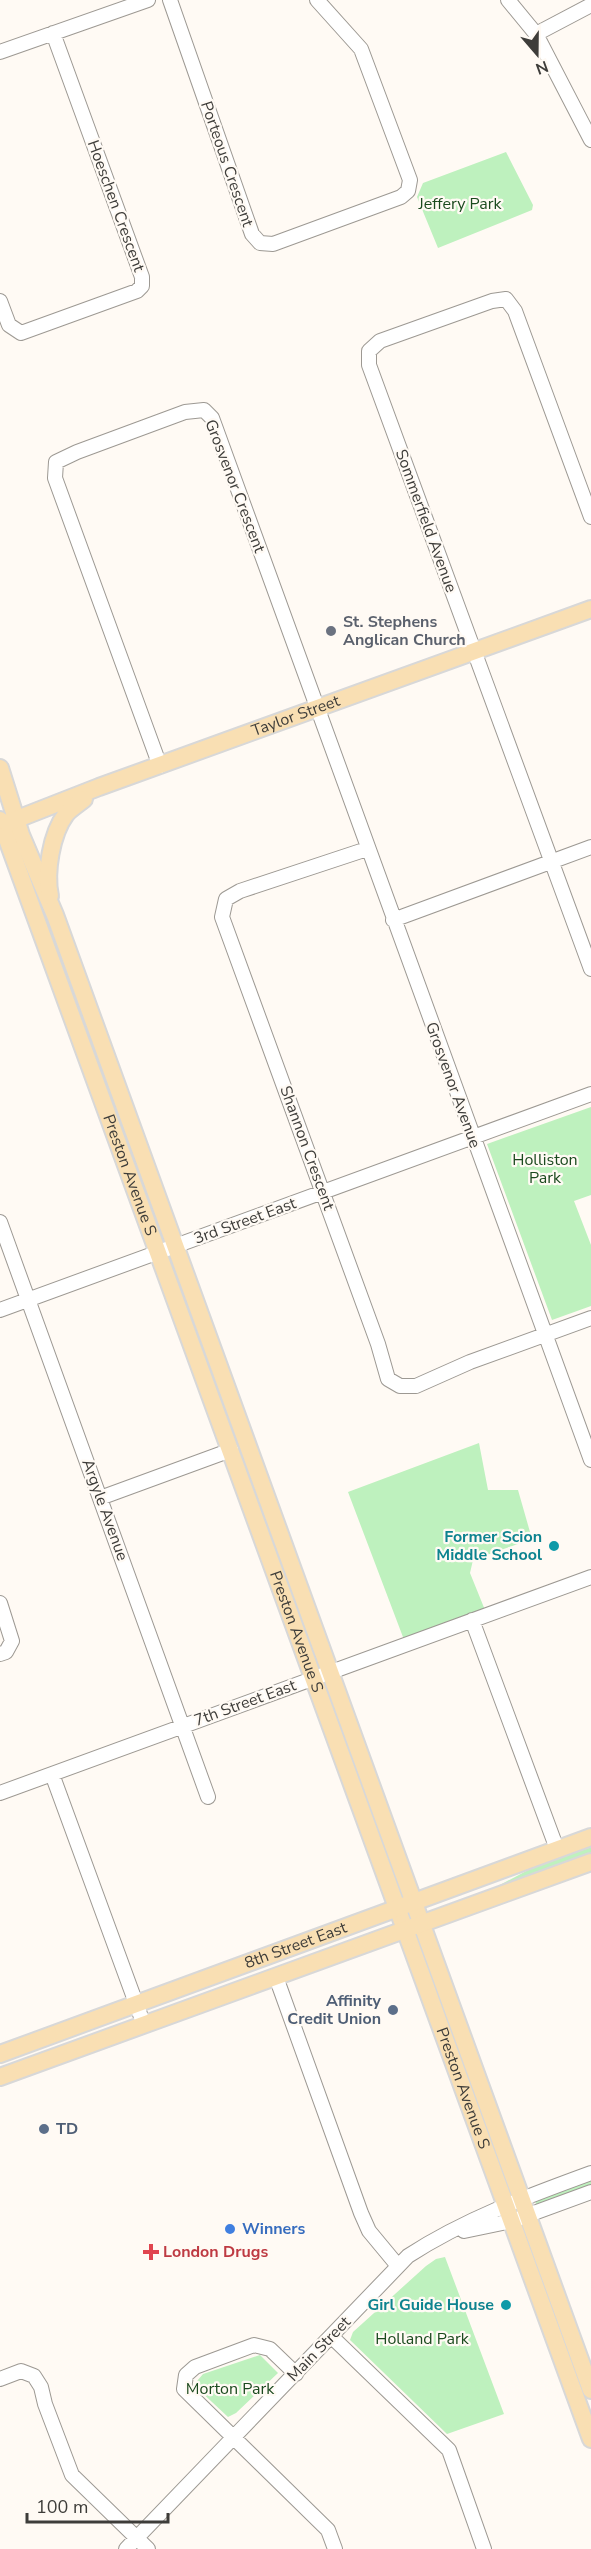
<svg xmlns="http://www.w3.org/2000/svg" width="591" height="2549" font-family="'Nunito Sans',sans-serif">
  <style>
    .green { fill: #bef1be }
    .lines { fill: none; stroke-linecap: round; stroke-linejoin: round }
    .minor-casing { stroke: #9d9993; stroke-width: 16 }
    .major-casing { stroke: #d8d8d8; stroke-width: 20 }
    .minor { stroke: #fff; stroke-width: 14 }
    .major { stroke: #f9dfb3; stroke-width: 16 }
    .worship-dot { fill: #6b7280; stroke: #fffaf4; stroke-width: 2 }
    .culture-dot { fill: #0f9aa8; stroke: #fffaf4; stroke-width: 2 }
    .service-dot { fill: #5c6f8a; stroke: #fffaf4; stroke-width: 2 }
    .shop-dot { fill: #3f7fe0; stroke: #fffaf4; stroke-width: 2 }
    .health-dot { fill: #e0444e; stroke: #fffaf4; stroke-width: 2 }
    .labels { text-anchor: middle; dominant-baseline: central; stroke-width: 4.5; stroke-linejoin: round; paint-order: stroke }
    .street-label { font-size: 16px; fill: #3e3d3a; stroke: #fffaf4 }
    .park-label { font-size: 16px; fill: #1b4a1e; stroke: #fffaf4 }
    .worship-label { font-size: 16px; font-weight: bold; fill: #5b616d; stroke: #fffaf4; text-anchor: start }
    .culture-label { font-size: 16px; font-weight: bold; fill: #0d838f; stroke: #fffaf4; text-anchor: end }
    .service-label { font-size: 16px; font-weight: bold; fill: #4e5e75; stroke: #fffaf4; text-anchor: end }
    .shop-label { font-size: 16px; font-weight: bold; fill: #366cbe; stroke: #fffaf4; text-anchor: start }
    .health-label { font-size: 16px; font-weight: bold; fill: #be3a42; stroke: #fffaf4; text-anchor: start }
  </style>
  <rect width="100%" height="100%" fill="#fffaf4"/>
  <path class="green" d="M506,152L533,205L532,210L438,248L417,197L423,183Z
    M591,1107V1195L574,1201L591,1245V1306L552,1320L487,1144Z
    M479,1443L488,1490H518L532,1539L473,1560L470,1573L487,1615L406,1645L348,1492Z
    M591,1847V1855L496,1889V1887L530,1869Z
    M591,2178V2186L536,2204L535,2200Z
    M445,2257L504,2414L447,2434L350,2340L353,2332L426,2266L436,2259Z
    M260,2355L278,2373L236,2413L228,2417L196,2387L197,2381L203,2374Z"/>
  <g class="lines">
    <defs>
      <path id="minor" d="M170,0L252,234L260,243L273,244L401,197L408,191L410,180L361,49L317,0
        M508,0L536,34L591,140
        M536,34L591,5
        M0,52L148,0
        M0,301L9,325L21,333L137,291L142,286V277L53,33
        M591,517L515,311L506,299L492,301L380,341L369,351V365L591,969
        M160,766L55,478L56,462L77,452L185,412L204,410L212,418L591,1460
        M367,849L240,891L226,899L222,917L378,1344L388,1379L400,1386H416L470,1362L591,1318
        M393,920L591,847
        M0,1222L208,1797
        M0,1310L591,1094
        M100,1498L231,1450
        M0,1603L12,1641L6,1652L0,1654
        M472,1620L557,1849
        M52,1774L144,2025
        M0,1793L591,1577
        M276,1977L361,2213L369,2231L398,2266
        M464,2231L512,2221L591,2192
        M332,2337L449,2450L484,2549
        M296,2374L270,2349L254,2345L195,2367L186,2375L184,2389L328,2530L335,2549
        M0,2379L21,2371L34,2376L41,2387L45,2404L72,2475L148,2549
        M126,2549L408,2256C465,2219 528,2196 591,2173"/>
      <g id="major">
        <path d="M0,768L21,835L55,915L591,2390"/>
        <path id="s1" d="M0,820L591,2439"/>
        <path id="s2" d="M7,823L99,787L591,609"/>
        <path d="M50,896C45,873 51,834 66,814C70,809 78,804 84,799"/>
        <path id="s3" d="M0,2054L591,1837"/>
        <path d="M0,2077L591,1862"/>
      </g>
    </defs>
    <use href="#minor" class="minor-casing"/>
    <use href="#major" class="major-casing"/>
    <use href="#minor" class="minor"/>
    <use href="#major" class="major"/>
  </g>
  <circle class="worship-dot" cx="331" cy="631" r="6"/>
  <g class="culture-dot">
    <circle cx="554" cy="1546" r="6"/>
    <circle cx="506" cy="2305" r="6"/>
  </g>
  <g class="service-dot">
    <circle cx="393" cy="2010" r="6"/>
    <circle cx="44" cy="2129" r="6"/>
  </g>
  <circle class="shop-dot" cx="230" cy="2229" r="6"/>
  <path class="health-dot" d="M148 2243h6v6h6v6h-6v6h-6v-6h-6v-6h6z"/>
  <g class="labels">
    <g class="street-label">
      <text transform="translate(227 164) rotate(71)">Porteous Crescent</text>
      <text transform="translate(116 206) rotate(70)">Hoeschen Crescent</text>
      <text transform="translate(235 486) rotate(69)">Grosvenor Crescent</text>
      <text transform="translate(426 521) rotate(70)">Sommerfield Avenue</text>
      <text stroke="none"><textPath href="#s2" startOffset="308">Taylor Street</textPath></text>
      <text transform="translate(453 1085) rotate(70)">Grosvenor Avenue</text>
      <text transform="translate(307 1148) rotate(70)">Shannon Crescent</text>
      <text stroke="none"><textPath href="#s1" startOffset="378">Preston Avenue S</textPath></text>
      <text transform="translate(245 1221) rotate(-20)">3rd Street East</text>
      <text transform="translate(105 1510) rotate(70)">Argyle Avenue</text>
      <text stroke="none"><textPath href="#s1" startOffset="864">Preston Avenue S</textPath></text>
      <text transform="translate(245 1703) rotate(-20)">7th Street East</text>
      <text stroke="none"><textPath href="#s3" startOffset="315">8th Street East</textPath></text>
      <text stroke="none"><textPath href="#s1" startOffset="1350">Preston Avenue S</textPath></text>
      <text transform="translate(319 2349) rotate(-46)">Main Street</text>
    </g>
    <g class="park-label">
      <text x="460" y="204">Jeffery Park</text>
      <text x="545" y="1160">Holliston<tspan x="545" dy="18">Park</tspan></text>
      <text x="422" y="2339">Holland Park</text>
      <text x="230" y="2389">Morton Park</text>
    </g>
    <g class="worship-label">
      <text x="343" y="622">St. Stephens<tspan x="343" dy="18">Anglican Church</tspan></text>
    </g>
    <g class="culture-label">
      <text x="542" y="1537">Former Scion<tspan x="542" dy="18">Middle School</tspan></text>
      <text x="494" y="2305">Girl Guide House</text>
    </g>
    <g class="service-label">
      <text x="381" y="2001">Affinity<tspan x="381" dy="18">Credit Union</tspan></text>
      <text x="56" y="2129" text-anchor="start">TD</text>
    </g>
    <g class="shop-label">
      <text x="242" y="2229">Winners</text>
    </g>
    <g class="health-label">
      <text x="163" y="2252">London Drugs</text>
    </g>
  </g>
  <g transform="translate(537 54) rotate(160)" stroke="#fffaf4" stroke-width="4.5" paint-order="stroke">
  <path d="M0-4.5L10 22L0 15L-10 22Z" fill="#3e3d3a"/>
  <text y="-9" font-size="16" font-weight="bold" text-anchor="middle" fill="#3e3d3a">N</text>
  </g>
  <path d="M27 2513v9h141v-9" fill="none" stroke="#3e3d3a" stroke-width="3"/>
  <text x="36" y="2513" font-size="18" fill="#3e3d3a" stroke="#fffaf4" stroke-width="4.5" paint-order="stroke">100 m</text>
</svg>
